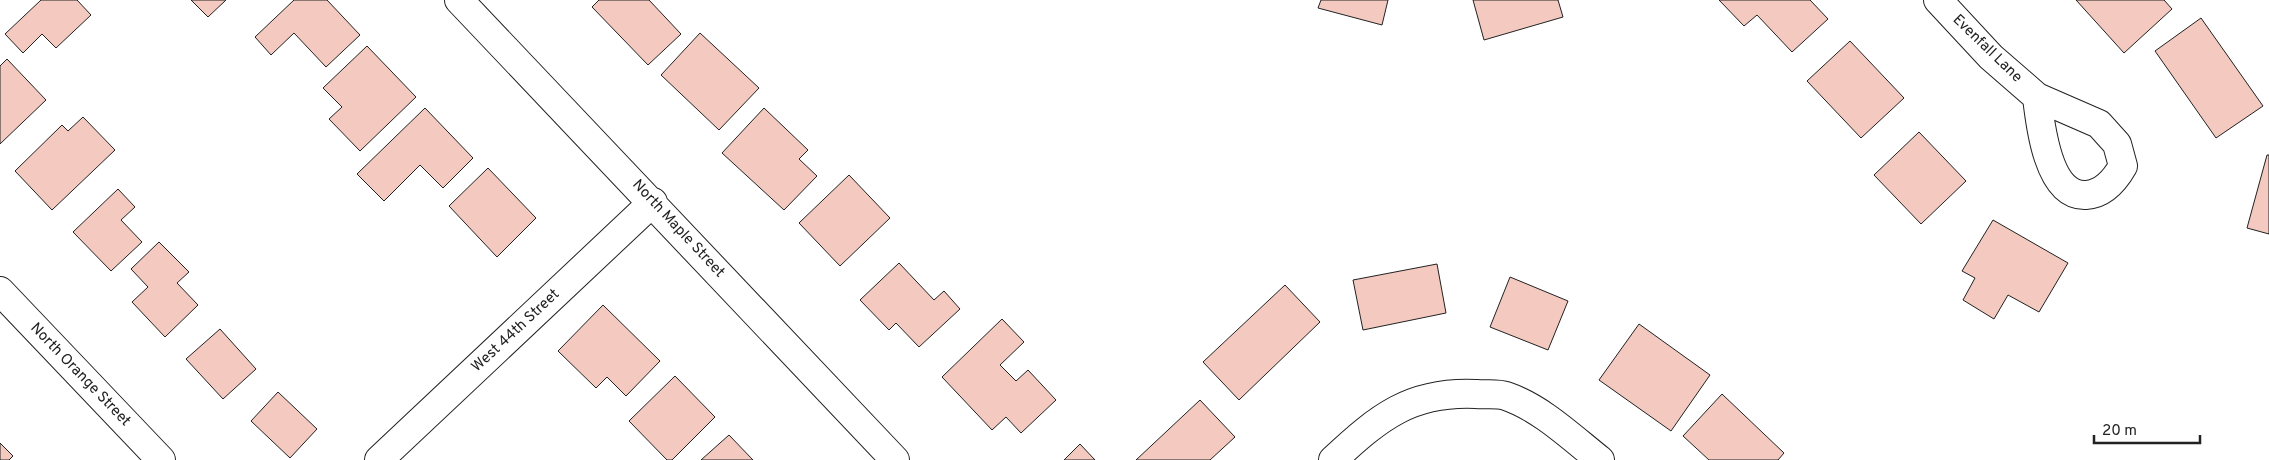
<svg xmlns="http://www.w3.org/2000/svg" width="2269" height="460" font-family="Overpass,sans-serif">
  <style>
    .building { fill: #f3c9c0; stroke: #222 }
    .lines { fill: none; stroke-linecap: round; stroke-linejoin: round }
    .street-casing { stroke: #222; stroke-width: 30 }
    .street { stroke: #fff; stroke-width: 28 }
    .labels { text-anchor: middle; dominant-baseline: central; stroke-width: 4; stroke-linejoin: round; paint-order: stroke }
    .street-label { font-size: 15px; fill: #222; stroke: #fff }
  </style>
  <rect width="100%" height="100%" fill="#fff"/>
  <path class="building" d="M41,0H77L91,15L56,48L42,34L23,53L5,34Z
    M191,0H226L208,17Z
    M294,0H327L360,35L326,67L294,33L271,55L255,37Z
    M599,0H649L681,34L648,65L592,7Z
    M1321,0H1388L1382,25L1318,8Z
    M1473,0H1558L1563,17L1484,40Z
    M1719,0H1810L1828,19L1792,52L1757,15L1744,26Z
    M2076,0H2164L2172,9L2124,53Z
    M2201,18L2263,106L2216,138L2155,51Z
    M700,33L759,88L719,130L661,75Z
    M1850,41L1904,98L1861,138L1807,81Z
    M367,46L416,97L360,151L329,119L342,107L323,88Z
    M7,59L46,100L0,144V66Z
    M425,108L473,158L443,188L420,165L384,201L357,174Z
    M764,108L808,150L799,159L817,176L784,210L722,153Z
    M83,117L115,150L52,210L15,171L62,125L68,131Z
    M1919,132L1966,181L1921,224L1874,175Z
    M2267,155H2269V234L2247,228Z
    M488,168L536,218L497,257L449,206Z
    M849,175L890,218L840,266L799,223Z
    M118,189L135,207L121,220L142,242L111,271L73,232Z
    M1993,220L2068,263L2039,312L2008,295L1994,319L1963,300L1975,278L1962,271Z
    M159,242L189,272L177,283L198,305L165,337L132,302L148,287L131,269Z
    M899,263L934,300L944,291L960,309L919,347L896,323L889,330L860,300Z
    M1437,264L1446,313L1363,330L1353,280Z
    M1510,277L1568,301L1548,350L1490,327Z
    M1285,285L1320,322L1239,400L1203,362Z
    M603,305L660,361L626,396L607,377L596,388L558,351Z
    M1002,319L1024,342L1000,365L1016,381L1028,370L1056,400L1021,433L1006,417L992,430L942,377Z
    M1639,324L1710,375L1671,431L1599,380Z
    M220,329L256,369L223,399L186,359Z
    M675,376L715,417L672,460H667L629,421Z
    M278,392L317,429L290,458L251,421Z
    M1722,394L1784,453L1778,460H1709L1683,436Z
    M1200,400L1235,437L1210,460H1136Z
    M729,435L753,460H701Z
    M0,443L13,456L9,460H0Z
    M1080,444L1095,460H1064Z"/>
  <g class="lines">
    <defs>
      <path id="street" d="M459,0L895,460
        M1938,0L1991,57L2037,97
        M2037,97L2099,124L2117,144L2123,166C2115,180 2104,194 2086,195C2048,197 2040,124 2037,97Z
        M0,291L161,460
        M379,460L653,202
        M1333,460C1379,417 1411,391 1476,394C1485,395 1497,393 1506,396C1541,408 1571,437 1600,460"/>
    </defs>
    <use href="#street" class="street-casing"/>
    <use href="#street" class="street"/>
  </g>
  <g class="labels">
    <g class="street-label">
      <text transform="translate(1987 49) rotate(44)">Evenfall Lane</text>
      <text transform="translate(678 229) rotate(47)">North Maple Street</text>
      <text transform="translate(516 331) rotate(-43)">West 44th Street</text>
      <text transform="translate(80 375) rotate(46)">North Orange Street</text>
    </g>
  </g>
  <path d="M2094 435v8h106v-8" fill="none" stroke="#222222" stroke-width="2.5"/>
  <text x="2102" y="435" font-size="15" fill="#222222" stroke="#ffffff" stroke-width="4" paint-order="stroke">20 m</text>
</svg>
